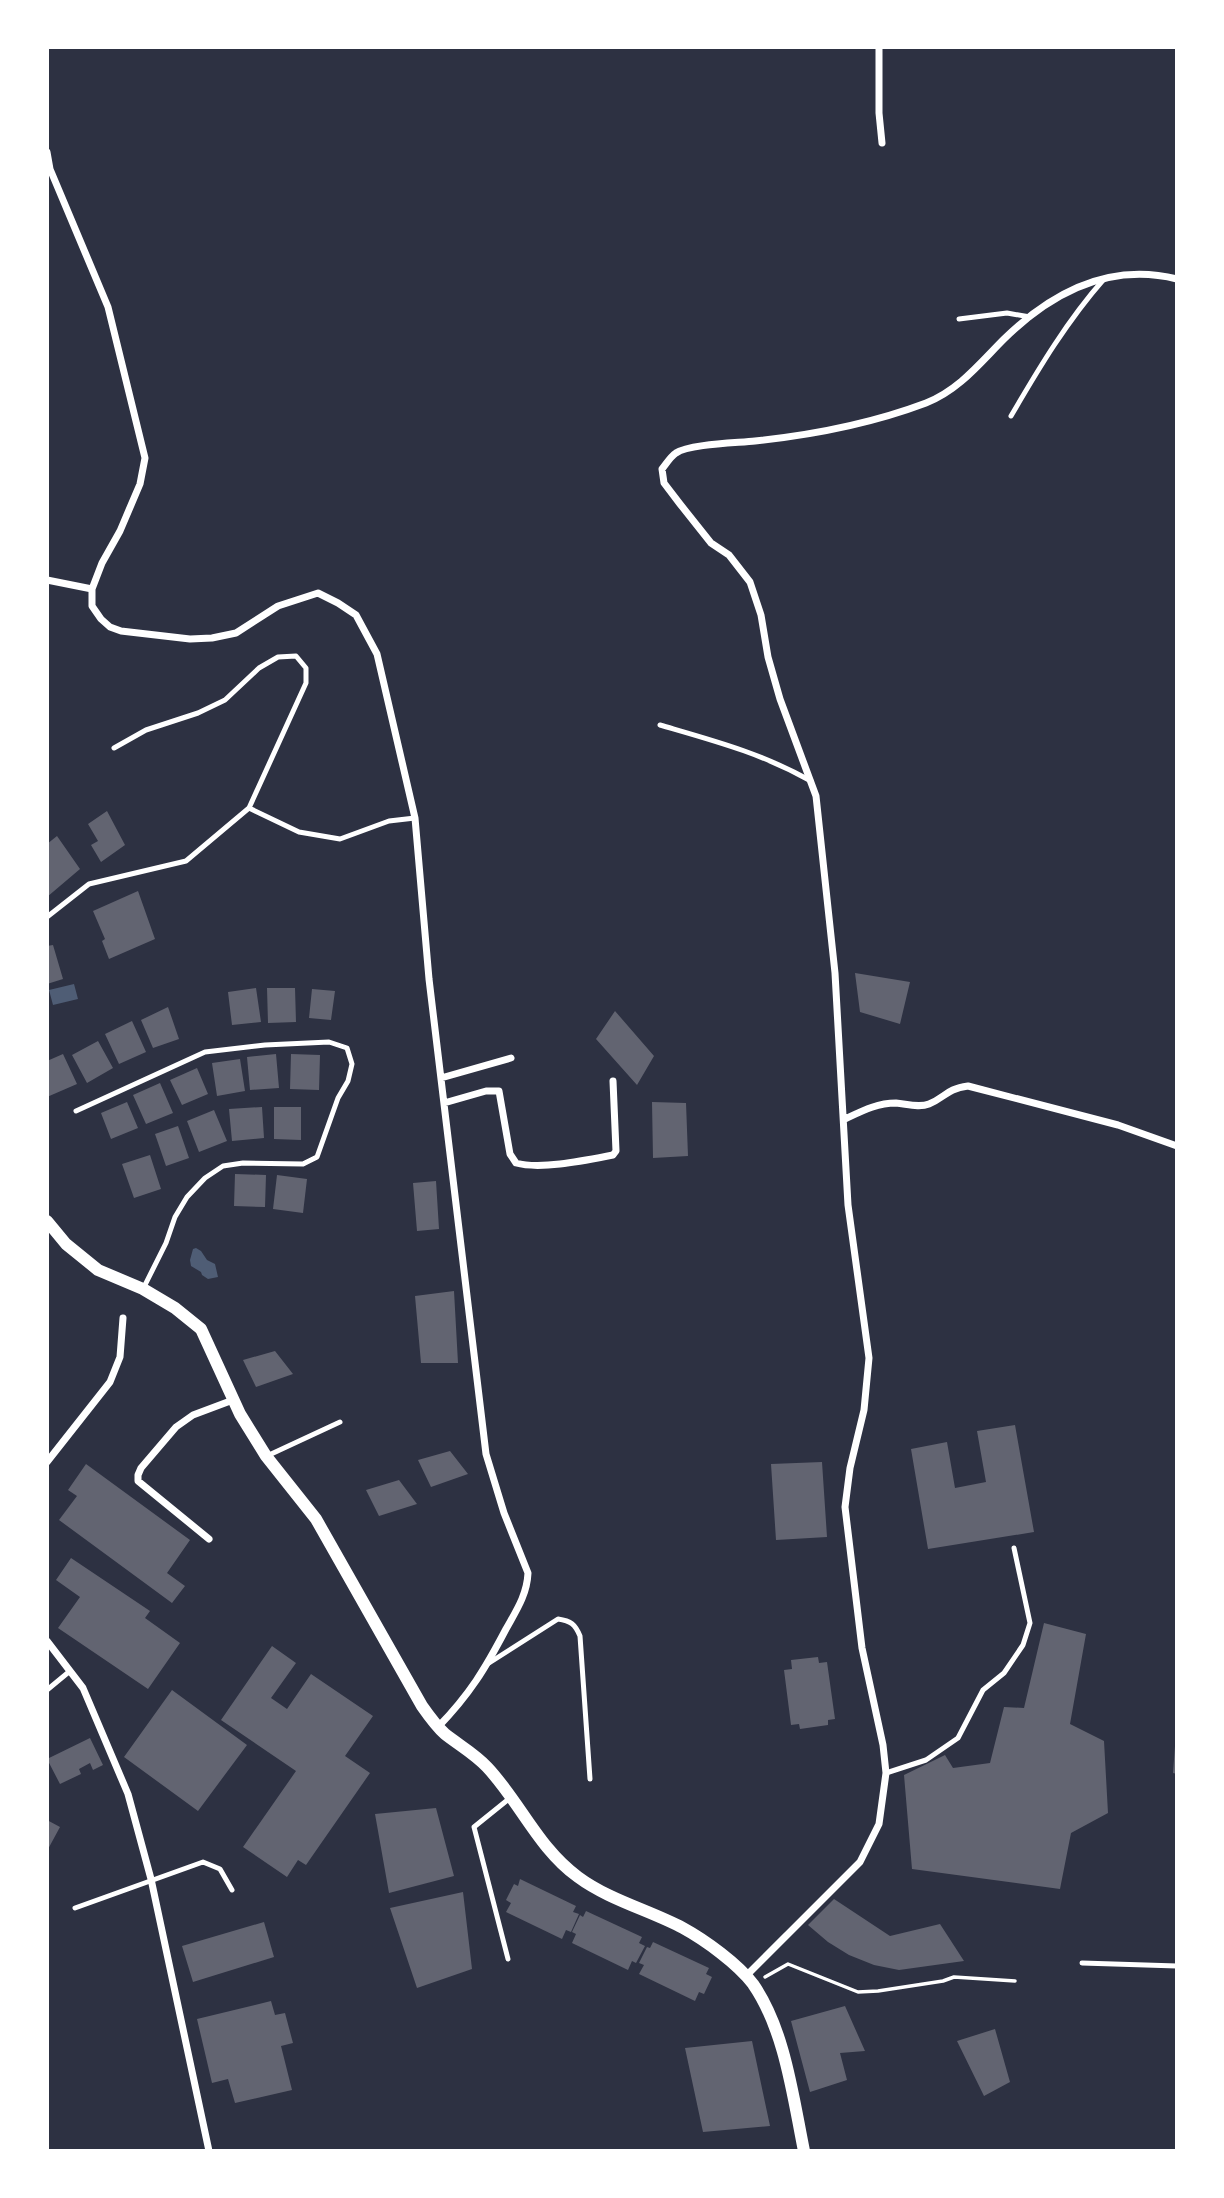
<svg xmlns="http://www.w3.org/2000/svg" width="1224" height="2198" font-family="Georgia,serif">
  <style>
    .water { fill: #4f5d75 }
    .building { fill: #626471 }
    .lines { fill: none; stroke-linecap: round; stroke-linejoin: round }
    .path { stroke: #fff; stroke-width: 3.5 }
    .service { stroke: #fff; stroke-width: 5 }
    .minor { stroke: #fff; stroke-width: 7 }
    .tertiary { stroke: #fff; stroke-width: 12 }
  </style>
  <rect width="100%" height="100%" fill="#2d3142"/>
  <path class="water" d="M74,984L78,999L53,1005L49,990Z
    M196,1248L201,1251L207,1260L215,1264L218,1277L208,1279L202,1275L201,1272L191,1266L190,1260L193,1249Z"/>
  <path class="building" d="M107,811L125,845L101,862L91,845L98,841L88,824Z
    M57,836L80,869L47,897V844Z
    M138,891L155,939L109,959L102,941L105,939L93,911Z
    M53,945L63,979L47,984V946Z
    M855,973L910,982L900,1024L860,1012Z
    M256,988L261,1022L232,1025L228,992Z
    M267,988H295L296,1022L268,1023Z
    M312,989L335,991L331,1020L309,1018Z
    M168,1007L179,1039L153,1048L141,1020Z
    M615,1011L654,1056L637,1085L596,1039Z
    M132,1021L146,1052L119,1064L105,1034Z
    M98,1041L113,1068L87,1083L72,1055Z
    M63,1054L77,1084L47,1097V1061Z
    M276,1054L279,1088L250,1090L247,1057Z
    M291,1054L320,1055L319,1090L290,1089Z
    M240,1059L245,1091L217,1096L212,1063Z
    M197,1068L208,1094L182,1105L170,1080Z
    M160,1083L173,1113L146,1124L133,1095Z
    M127,1102L138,1128L111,1139L101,1113Z
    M652,1102L686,1103L688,1156L653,1158Z
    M262,1107L264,1138L232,1141L229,1109Z
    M274,1107H301V1140L274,1139Z
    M214,1110L227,1141L199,1152L187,1121Z
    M178,1126L189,1158L166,1166L155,1134Z
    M150,1155L161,1189L134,1198L122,1164Z
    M235,1174L266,1175L265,1207L234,1206Z
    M277,1175L307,1179L303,1213L273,1209Z
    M436,1181L439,1229L417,1231L413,1183Z
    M454,1291L458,1363H421L415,1296Z
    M275,1351L293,1374L256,1387L243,1360Z
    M1015,1425L1034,1532L928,1549L911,1449L947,1442L955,1488L986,1482L977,1431Z
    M450,1451L468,1474L431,1487L418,1460Z
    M822,1462L827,1537L776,1540L771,1464Z
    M86,1464L190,1540L167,1573L185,1586L172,1603L59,1520L77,1496L68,1490Z
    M399,1480L417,1504L379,1516L366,1490Z
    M71,1558L150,1611L145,1618L180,1643L148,1689L58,1628L80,1597L56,1580Z
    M1044,1623L1086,1634L1070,1724L1104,1741L1108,1813L1071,1833L1060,1889L912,1869L904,1775L945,1755L953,1768L990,1763L1004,1707L1024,1708Z
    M272,1646L296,1663L271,1698L287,1709L311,1674L373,1716L345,1756L370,1773L306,1865L298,1860L287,1877L243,1847L296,1771L221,1720Z
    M818,1657L819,1663L827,1662L835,1719L828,1720V1725L800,1729L799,1724L791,1725L784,1670L792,1669L791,1660Z
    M172,1690L247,1745L198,1811L124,1757Z
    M90,1738L103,1765L93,1770L90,1763L79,1769L81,1774L60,1784L47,1759Z
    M1175,1746H1177V1774L1173,1773Z
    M436,1808L454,1876L389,1893L375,1814Z
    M47,1820L60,1827L47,1851Z
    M520,1879L576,1906L573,1912L579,1914L571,1932L566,1930L562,1939L506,1912L511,1903L506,1900L514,1884L518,1886Z
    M463,1892L472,1969L417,1988L390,1908Z
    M834,1899L890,1936L940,1924L964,1961L899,1970L874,1965L849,1955L828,1942L808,1925Z
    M586,1911L642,1937L639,1943L645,1946L636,1963L632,1961L628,1970L572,1943L576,1934L572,1932L580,1915L583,1917Z
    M264,1922L274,1957L193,1982L182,1946Z
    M653,1942L709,1968L706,1974L712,1977L704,1994L699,1992L695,2001L639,1974L644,1965L639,1963L647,1947L650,1948Z
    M271,2001L275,2015L285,2013L293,2043L281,2046L292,2090L235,2103L228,2079L212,2083L197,2019Z
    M845,2006L865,2051L840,2053L847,2080L810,2092L791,2021Z
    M995,2029L1010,2082L984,2096L957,2041Z
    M752,2041L770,2126L703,2132L685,2048Z"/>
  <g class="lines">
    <path class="path" d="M765,1977L788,1964L858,1992L878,1991L943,1981L954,1977L1015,1981"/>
    <path class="service" d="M959,319L1007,313L1030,317
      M1011,416C1039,368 1067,321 1104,279
      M660,725C715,741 761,753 811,781
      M249,808L299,832L340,839L389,821L415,818
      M47,917L89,884L186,861L249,808L306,683V668L296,656L278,657L259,668L225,700L198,713L146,730L114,748
      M76,1111L205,1052L265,1045L329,1042L347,1048L352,1064L348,1081L338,1098L317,1157L303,1164L243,1163L223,1166L205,1178L187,1197L175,1217L166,1243L143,1289
      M269,1455L340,1422
      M489,1663L558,1619C571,1621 575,1624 580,1636L590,1779
      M47,1690L70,1671
      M886,1773L926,1760L958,1738L983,1690L1004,1673L1023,1645L1030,1623L1014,1548
      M75,1908L203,1862L220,1869L232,1890
      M508,1959L474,1827L510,1798
      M1082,1963L1177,1966"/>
    <path class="minor" d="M879,47V113L882,143
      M47,152L50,169L108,307L145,458L140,484L120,531L102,563L92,589V606L101,619L110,627L121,631L190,639L212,638L236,633L278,606L318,593L338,603L356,615L377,654L415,818L429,979L486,1454L504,1513L528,1573C527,1595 516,1611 506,1629C485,1669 470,1694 438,1727
      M47,580L92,589
      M441,1078L511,1058
      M444,1103L486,1091H499L510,1154L516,1163C541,1170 587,1160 613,1155L616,1151L613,1081
      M845,1119C862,1111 877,1103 896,1103C907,1104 919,1108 929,1104C946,1097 946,1089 968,1086L1118,1125L1177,1146
      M47,1462L110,1382L120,1357L123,1318
      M209,1539L138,1481V1475L141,1468L176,1427L193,1415L233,1400
      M47,1641L83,1688L128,1794L151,1879L209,2151
      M746,1976L860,1862L879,1824L886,1773L883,1745L862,1648L845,1507L850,1468L864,1410L869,1358L848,1205L835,973L816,796L780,699L768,657L761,615L750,582L729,555L711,543L680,504L664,483L662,469C666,464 671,456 676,453C689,444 737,443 755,441C812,435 873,423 926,403C959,390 980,363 1004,339C1052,292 1109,262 1177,279"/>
    <path class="tertiary" d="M47,1221L66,1244L98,1270L143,1289L175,1308L201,1329L240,1414L266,1456L316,1519L422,1706C429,1716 436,1726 445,1734C459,1745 475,1754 487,1767C520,1802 538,1848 578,1877C609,1900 649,1910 683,1928C705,1940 738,1964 753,1984C785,2030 793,2097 804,2151"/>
  </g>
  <rect width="1224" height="2198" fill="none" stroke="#ffffff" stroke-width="98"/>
</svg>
